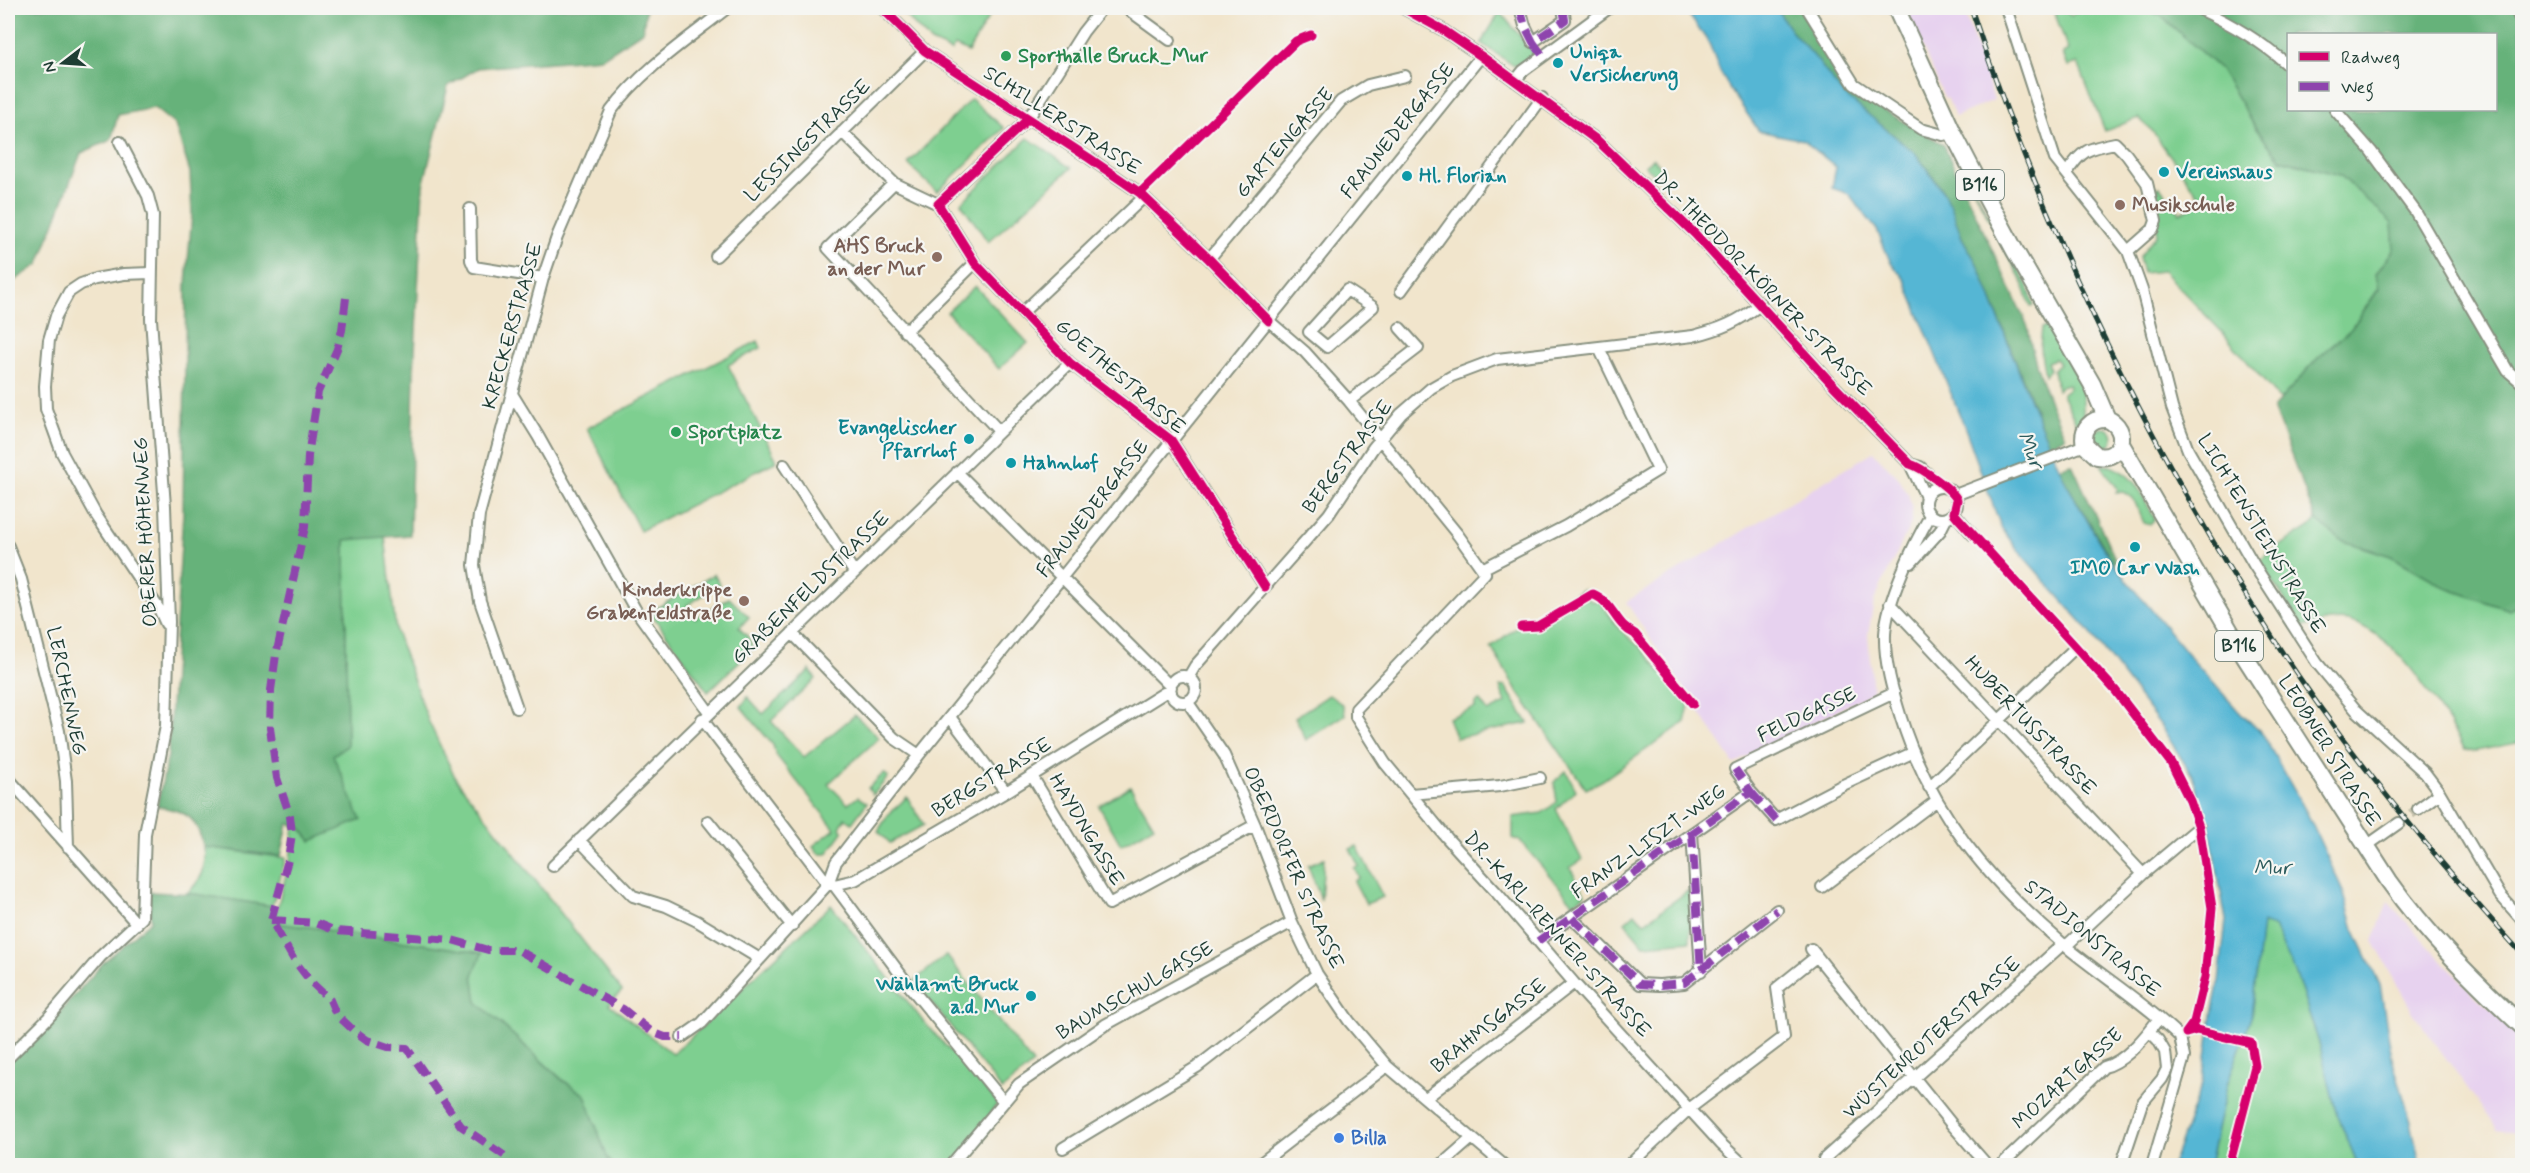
<svg xmlns="http://www.w3.org/2000/svg" width="2530" height="1173" font-family="Mynerve,sans-serif">
  <style>
    .built { fill: #e7d2ef }
    .green { fill: #7ecf90; stroke: #4e8662; stroke-width: 1.5 }
    .forest { fill: #66b27a; stroke: #427857; stroke-width: 1.5; fill-rule: evenodd }
    .water { fill: #55b6d4; stroke: #3a7a84; stroke-width: 1.5 }
    .lines { fill: none; stroke-linecap: round; stroke-linejoin: round }
    .minor-tunnel { stroke: #c7c3ae; stroke-width: 10; stroke-dasharray: 10 5; stroke-linecap: butt }
    .minor-casing { stroke: #889180; stroke-width: 14 }
    .primary-casing { stroke: #889180; stroke-width: 20 }
    .minor { stroke: #fff; stroke-width: 10 }
    .primary { stroke: #fff; stroke-width: 16 }
    .rail-casing { stroke: #1f3d34; stroke-width: 5 }
    .rail { stroke: #f6f6f2; stroke-width: 3; stroke-dasharray: 9; stroke-linecap: butt }
    .quiet { stroke: #8e44ad; stroke-width: 8; stroke-dasharray: 15 8; stroke-linecap: butt }
    .cycleway-casing { stroke: #f6f6f2; stroke-width: 13 }
    .cycleway { stroke: #d6006c; stroke-width: 9 }
    .leisure-dot { fill: #2e9e5b; stroke: #f6f6f2; stroke-width: 2 }
    .culture-dot { fill: #0f9aa8; stroke: #f6f6f2; stroke-width: 2 }
    .education-dot { fill: #8d6e63; stroke: #f6f6f2; stroke-width: 2 }
    .shop-dot { fill: #3f7fe0; stroke: #f6f6f2; stroke-width: 2 }
    .labels { text-anchor: middle; dominant-baseline: central; stroke-width: 4.5; stroke-linejoin: round; paint-order: stroke }
    .shield { fill: #f6f6f2; stroke: #60746d; stroke-width: 1.5 }
    .shield-label { font-size: 18px; font-weight: bold; fill: #1f3d34 }
    .culture-label { font-size: 20px; font-weight: bold; fill: #0d838f; stroke: #f6f6f2; text-anchor: start }
    .leisure-label { font-size: 20px; font-weight: bold; fill: #27864d; stroke: #f6f6f2; text-anchor: start }
    .street-label { font-size: 20px; fill: #1f3d34; stroke: #f6f6f2 }
    .education-label { font-size: 20px; font-weight: bold; fill: #785e54; stroke: #f6f6f2; text-anchor: end }
    .shop-label { font-size: 20px; font-weight: bold; fill: #366cbe; stroke: #f6f6f2; text-anchor: start }
    .water-label { font-size: 21px; font-style: italic; fill: #2c5b5c; stroke: #f6f6f2 }
  </style>
  <rect width="100%" height="100%" fill="#f6f6f2"/>
  <filter id="ink" filterUnits="userSpaceOnUse"><feTurbulence type="fractalNoise" baseFrequency=".0167" numOctaves="2"/><feDisplacementMap in="SourceGraphic" scale="12" xChannelSelector="R" yChannelSelector="G"/><feConvolveMatrix kernelMatrix="1 2 1 2 8 2 1 2 1" color-interpolation-filters="sRGB"/></filter>
  <filter id="wash" filterUnits="userSpaceOnUse"><feTurbulence type="fractalNoise" baseFrequency=".008" numOctaves="4" result="noise"/><feDisplacementMap in="SourceGraphic" scale="24" xChannelSelector="R" yChannelSelector="G"/><feGaussianBlur stdDeviation="1.35" result="paint"/><feColorMatrix in="noise" values="0 0 0 0 0 0 0 0 0 0 0 0 0 0 0 0 0 1.4 0 .05"/><feComposite in="paint" operator="in"/></filter>
  <g filter="url(#wash)">
    <rect width="100%" height="100%" fill="#f1e5cc"/>
    <path class="built" d="M1906,8H1963L1994,100L1955,117L1948,99L1944,97Z
      M1873,452L1898,477L1908,494L1912,508V521L1874,601L1868,635L1873,692L1734,764L1626,602Z
      M2388,902L2470,991L2522,1039V1133L2497,1129L2412,1011L2373,941Z"/>
    <path class="green" d="M898,8H994L968,52L955,46L951,51L931,42Z
      M2053,8H2062L2071,16L2082,8H2143L2161,16L2220,69L2257,130L2280,159L2340,175L2392,223L2394,249L2376,274L2379,288L2351,329L2318,358L2280,400L2223,333L2163,271L2143,273L2139,257L2157,234L2156,188L2160,187L2180,213L2203,201L2150,128L2138,118L2105,131L2078,63L2068,66L2063,53L2068,50Z
      M1500,12L1536,55L1514,66L1481,43Z
      M971,99L1004,128L937,192L908,164Z
      M1028,138L1071,168L988,242L961,203Z
      M1954,152L2029,288L2034,306L2031,307L2023,284Z
      M1652,158L1664,169L1656,176L1645,166Z
      M975,286L1028,343L999,369L947,312Z
      M2046,327C2051,333 2057,339 2061,345C2077,369 2088,398 2081,426L2076,423L2062,394L2069,388L2068,384L2061,386L2057,390L2053,370L2059,364L2055,359L2047,362L2050,369L2045,375L2040,348L2042,328Z
      M758,341L761,348L728,365L777,461L640,531L587,428Z
      M2093 438a10 10 0 1 1 20 0a10 10 0 1 1-20 0Z
      M2105,464C2136,474 2139,490 2154,517V521L2150,525L2144,523L2133,498L2123,492L2116,493L2118,489L2102,466Z
      M2316,520L2341,540L2391,556L2449,589L2509,610L2522,603V742L2476,751L2465,749C2438,708 2399,634 2348,621C2335,618 2316,624 2303,627L2260,562L2266,555L2310,527Z
      M385,536L396,631L428,720L456,779L622,991L609,1004L673,1054L831,905L923,1021L998,1103L956,1161L960,1165H613L607,1157L585,1095L563,1080L477,1002L473,975L482,953C428,944 374,939 321,929C307,926 294,927 280,923L275,916L290,860L294,825H299L333,755L347,745L345,539Z
      M714,574L720,585L687,605L695,618L729,598L749,617L739,628L748,637L753,648L708,692L650,612Z
      M1583,589L1590,601H1600L1619,629L1641,648L1689,705L1685,722L1603,780L1586,789L1518,692L1491,647L1513,630Z
      M810,670L816,679L771,721L804,757L855,715L879,738L828,784L848,804L858,797L867,803L852,823L845,818L840,828L843,832L827,854H819L813,846L835,829L776,755L773,745L741,707L748,697L763,714Z
      M1505,686L1528,723L1456,738L1448,718L1475,708V703L1480,701L1488,712L1506,703L1500,687Z
      M1329,695L1343,705L1345,715L1306,740L1295,717Z
      M1566,771L1576,790L1556,809L1582,860L1570,868L1585,894L1574,904L1520,841L1513,838V817L1542,813L1557,802L1554,782Z
      M884,773L888,777L873,795L868,788Z
      M1130,786L1154,826L1121,845L1099,806Z
      M907,797L924,825L890,843L878,831L888,815Z
      M1357,846L1383,897L1366,904L1354,881L1359,878L1354,868L1359,866L1350,849Z
      M204,847L286,858L272,906L187,893C203,879 207,868 204,847Z
      M1324,858L1321,900L1308,865Z
      M1688,891L1691,899L1690,941L1644,945L1625,922L1635,913L1644,923Z
      M2262,922L2274,927L2296,974L2320,1046L2336,1111L2358,1165L2209,1166L2227,1085L2251,1017Z
      M946,955L1033,1064L1002,1090L914,981Z"/>
    <path class="forest" d="M8,8H646L643,31L602,58L478,68L448,86L423,186L414,373L410,535L345,540L347,746L333,755L361,820L311,841L299,826L288,824L281,856L204,847C195,814 188,813 157,806L168,756L183,512L186,284L192,214L190,172L175,125L154,108L118,115L111,140L81,153L39,264L8,285Z
      M1776,8H1799L1849,84L1871,103L1943,144L2028,327C2033,366 2049,401 2065,437L2049,446L1979,267L1962,238L1950,204L1939,185L1916,154L1841,92L1814,56L1791,31Z
      M2143,8H2522V603L2509,610L2449,589L2391,556L2341,540L2316,520L2273,408L2318,358L2351,329L2379,289L2376,274L2394,249L2392,223L2340,175L2280,159L2257,130L2220,69L2161,16ZM2288,34H2496V110H2288Z
      M2072,464L2116,561L2114,564L2066,483L2059,468Z
      M149,892L195,894L272,906L280,923C294,927 307,926 321,929C374,939 429,944 482,953L473,975L477,1002L562,1080L585,1095L607,1157L613,1165L8,1166V1063L59,1013L104,962L151,921Z"/>
    <path class="water" d="M1684,8H1776L1791,31L1814,56L1841,92L1916,154L1939,186L1950,204L1962,238L1979,267L2031,403L2066,483L2100,543L2114,564L2190,657L2242,715L2260,730L2307,813L2343,891L2354,929L2380,985L2392,1058L2411,1122L2420,1165H2358L2336,1111L2320,1046L2296,974L2274,927L2262,923L2251,1017L2227,1085L2209,1165H2172L2202,1083L2213,1009L2219,981L2226,920L2209,826L2192,775L2159,723L2085,626L2015,547L2001,527L1965,428L1905,280L1890,261L1877,230L1849,194L1832,188L1836,167L1803,140L1759,131L1730,89L1720,72L1709,43Z"/>
  </g>
  <g filter="url(#ink)">
    <g class="lines">
      <path class="minor-tunnel" d="M2399,823L2418,809"/>
      <defs>
        <path id="minor" d="M882,8L925,51L1089,158L1140,193L1209,259L1269,321L1305,352L1349,401L1458,535L1485,573L1356,709V717L1385,763L1447,838L1497,893L1574,983L1721,1144L1745,1166
          M1126,8L1170,40
          M1403,8L1443,30L1481,56L1598,141L1695,234L1834,386L1910,464L1926,497
          M1520,8L1525,26L1533,42L1565,20L1563,8
          M1807,8L1854,84L1921,129L1943,135L1953,133
          M2006,8L2055,159L2128,251L2142,290L2172,408L2188,450L2254,565L2317,663L2356,710L2425,773L2440,793L2500,895L2522,920
          M2197,8C2230,23 2261,41 2288,65
          M2515,8L2522,23
          M1515,81L1523,71L1609,8
          M2335,110L2371,151L2415,211L2508,371L2522,383
          M842,132L894,183L938,204L975,263L1070,363L1171,440L1265,587
          M2067,173C2081,150 2089,148 2115,143L2126,154L2147,183L2156,221L2153,229L2128,251
          M894,183L828,248L999,431
          M938,204L1028,119L1083,32L1102,8
          M470,209L471,260L474,267L543,278
          M716,256L925,51
          M1209,259L1341,101L1368,85L1405,76
          M151,273L124,274L95,279L81,284L69,292L56,316L49,340L45,386L46,409L62,453L96,515L159,609L166,624
          M1347,290L1373,307L1327,347L1309,332Z
          M1401,291L1542,98
          M1023,312L1144,197
          M905,332L975,263
          M512,394L538,436L635,609L709,712
          M1349,401L1418,348L1400,328
          M1910,464L1920,467L1943,487
          M784,465L854,572
          M957,472L1171,687
          M1925 503a16 16 0 1 1 32 0a16 16 0 1 1-32 0Z
          M1955,495L2085,445
          M1954,513L1973,535
          M1930,516C1913,545 1887,600 1885,634C1884,662 1893,692 1901,718C1931,813 1988,880 2063,944C2101,976 2144,1002 2180,1037
          M8,546L21,579L59,731L66,781L68,847
          M1911,563L1940,531L1946,519
          M1482,569L1566,526L1658,470L1599,348
          M1890,604L2143,874
          M792,633L894,738L919,755
          M1170 689a13 13 0 1 1 26 0a13 13 0 1 1-26 0Z
          M1188,678L1195,666L1329,514L1373,448L1401,414L1431,388L1452,376L1497,359L1693,336C1721,329 1738,322 1761,304
          M1187,701L1224,755L1255,825L1292,922L1317,974L1349,1021L1387,1066L1505,1166
          M517,708L480,601L474,565L479,515L543,278L557,237L611,111C641,70 688,39 727,8
          M950,717L1006,792
          M702,719L828,884
          M1032,776L1109,904L1255,825
          M8,778L137,924
          M1929,787L2075,648
          M1751,792L1776,820L1843,785L1912,753
          M1411,794L1500,786L1540,778
          M2418,809L2440,793
          M708,821L792,926
          M1692,833L1701,971
          M579,840L633,896L666,906L697,921L760,959
          M2365,847L2399,823
          M553,866L1070,363
          M828,884L834,885L855,880L1006,792L1164,693L1171,692
          M834,885L907,983L1004,1102
          M1822,887L1936,801
          M1572,918L1640,984L1659,985L1684,983L1777,910
          M1538,941L1751,792L1735,769L1894,693
          M2066,946L2143,874L2199,827
          M1811,949L1953,1126L1988,1166
          M682,1037L702,1023L828,884L836,862L919,755L1481,56
          M8,1058L48,1018L101,956L142,918L145,834L166,726L169,622L165,506L151,319L153,215L148,196L120,142
          M1426,1098L1574,983
          M1063,1148L1197,1067L1317,974
          M1824,1159L2063,944
          M950,1166L1019,1084L1105,1025L1292,922
          M1257,1166L1387,1066
          M1440,1166L1472,1138
          M1628,1166L1689,1109L1784,1037L1777,988L1817,956
          M2000,1166L2104,1067C2125,1062 2147,1035 2159,1018
          M2121,1166L2142,1103L2162,1079L2167,1069L2165,1052L2158,1040L2149,1031
          M2152,1166L2184,1057L2180,1037"/>
        <path id="primary" d="M1896,8L1953,133L1984,193L2015,251L2092,384L2107,419C2131,429 2122,461 2097,456L2085,445C2081,429 2091,418 2107,419
          M2121,444L2245,657L2389,881C2427,935 2474,981 2522,1026"/>
      </defs>
      <use href="#minor" class="minor-casing"/>
      <use href="#primary" class="primary-casing"/>
      <use href="#minor" class="minor"/>
      <use href="#primary" class="primary"/>
      <defs>
        <path id="rail" d="M1971,8C2045,232 2146,443 2275,641C2347,753 2434,856 2522,954"/>
      </defs>
      <use href="#rail" class="rail-casing"/>
      <use href="#rail" class="rail"/>
      <path class="quiet" d="M1520,8L1525,26L1533,42L1565,20L1563,8
        M1533,42L1543,56
        M346,298L342,330L337,349L318,392L308,456L305,527L276,655L271,690L270,728L277,778L290,816L292,834L288,860L271,920L294,960L311,982L330,1000L336,1014L352,1029L367,1040L388,1047L407,1048L461,1126L508,1158L509,1166
        M1751,792L1776,820
        M1692,833L1701,971
        M1572,918L1640,984L1659,985L1684,983L1777,910
        M271,920L316,923L336,931L452,940L488,950H518L623,1009L652,1032L665,1037H682
        M1538,941L1751,792L1735,769"/>
      <defs>
        <path id="cycleway" d="M882,8L925,51L1089,158L1140,193L1209,259L1269,321
          M1403,8L1443,30L1481,56L1598,141L1695,234L1834,386L1910,464C1921,467 1953,490 1957,500L1954,513L1958,518L2115,690L2171,763L2190,801L2199,827L2212,908L2205,977L2194,1022L2186,1033
          M1028,119L938,204L975,263L1070,363L1171,440L1265,587
          M1140,193L1296,41L1311,35
          M1521,627L1538,626L1593,594C1614,603 1614,624 1635,634L1693,704
          M2186,1033L2197,1030L2251,1043L2255,1066L2229,1166"/>
      </defs>
      <use href="#cycleway" class="cycleway-casing"/>
      <use href="#cycleway" class="cycleway"/>
    </g>
  </g>
  <g class="leisure-dot">
    <circle cx="1006" cy="56" r="6"/>
    <circle cx="676" cy="432" r="6"/>
  </g>
  <g class="culture-dot">
    <circle cx="1558" cy="63" r="6"/>
    <circle cx="2164" cy="172" r="6"/>
    <circle cx="1407" cy="176" r="6"/>
    <circle cx="969" cy="439" r="6"/>
    <circle cx="1011" cy="463" r="6"/>
    <circle cx="2135" cy="547" r="6"/>
    <circle cx="1031" cy="996" r="6"/>
  </g>
  <g class="education-dot">
    <circle cx="2120" cy="205" r="6"/>
    <circle cx="937" cy="257" r="6"/>
    <circle cx="744" cy="601" r="6"/>
  </g>
  <circle class="shop-dot" cx="1339" cy="1138" r="6"/>
  <g class="labels">
    <g class="shield">
      <rect x="1956" y="170" width="48" height="30" rx="4.5"/>
      <rect x="2215" y="631" width="48" height="30" rx="4.5"/>
    </g>
    <g class="shield-label">
      <text x="1980" y="185">B116</text>
      <text x="2239" y="646">B116</text>
    </g>
    <g class="culture-label">
      <text x="1570" y="52">Uniqa<tspan x="1570" dy="23">Versicherung</tspan></text>
      <text x="2176" y="172">Vereinshaus</text>
      <text x="1419" y="176">Hl. Florian</text>
      <text x="957" y="428" text-anchor="end">Evangelischer<tspan x="957" dy="23">Pfarrhof</tspan></text>
      <text x="1023" y="463">Hahnhof</text>
      <text x="2135" y="568" text-anchor="middle">IMO Car Wash</text>
      <text x="1019" y="984" text-anchor="end">Wählamt Bruck<tspan x="1019" dy="23">a.d. Mur</tspan></text>
    </g>
    <g class="leisure-label">
      <text x="1018" y="56">Sporthalle Bruck_Mur</text>
      <text x="688" y="432">Sportplatz</text>
    </g>
    <g class="street-label">
      <text transform="translate(1062 121) rotate(33)">SCHILLERSTRASSE</text>
      <text transform="translate(1398 131) rotate(-51)">FRAUNEDERGASSE</text>
      <text transform="translate(808 141) rotate(-44)">LESSINGSTRASSE</text>
      <text transform="translate(1285 143) rotate(-49)">GARTENGASSE</text>
      <text transform="translate(1762 284) rotate(46)">DR.-THEODOR-KÖRNER-STRASSE</text>
      <text transform="translate(513 326) rotate(-74)">KRECKERSTRASSE</text>
      <text transform="translate(1120 377) rotate(41)">GOETHESTRASSE</text>
      <text transform="translate(1348 457) rotate(-53)">BERGSTRASSE</text>
      <text transform="translate(1093 509) rotate(-52)">FRAUNEDERGASSE</text>
      <text transform="translate(146 532) rotate(-93)">OBERER HÖHENWEG</text>
      <text transform="translate(2261 534) rotate(59)">LICHTENSTEINSTRASSE</text>
      <text transform="translate(811 588) rotate(-44)">GRABENFELDSTRASSE</text>
      <text transform="translate(66 691) rotate(78)">LERCHENWEG</text>
      <text transform="translate(1807 715) rotate(-25)">FELDGASSE</text>
      <text transform="translate(2030 726) rotate(47)">HUBERTUSSTRASSE</text>
      <text transform="translate(2329 751) rotate(58)">LEOBNER STRASSE</text>
      <text transform="translate(992 778) rotate(-31)">BERGSTRASSE</text>
      <text transform="translate(1086 830) rotate(59)">HAYDNGASSE</text>
      <text transform="translate(1649 842) rotate(-35)">FRANZ-LISZT-WEG</text>
      <text transform="translate(1293 868) rotate(66)">OBERDORFER STRASSE</text>
      <text transform="translate(1557 935) rotate(48)">DR.-KARL-RENNER-STRASSE</text>
      <text transform="translate(2092 939) rotate(40)">STADIONSTRASSE</text>
      <text transform="translate(1135 991) rotate(-30)">BAUMSCHULGASSE</text>
      <text transform="translate(1489 1026) rotate(-38)">BRAHMSGASSE</text>
      <text transform="translate(1932 1038) rotate(-42)">WÜSTENROTERSTRASSE</text>
      <text transform="translate(2068 1079) rotate(-42)">MOZARTGASSE</text>
    </g>
    <g class="education-label">
      <text x="2132" y="205" text-anchor="start">Musikschule</text>
      <text x="925" y="246">AHS Bruck<tspan x="925" dy="23">an der Mur</tspan></text>
      <text x="732" y="590">Kinderkrippe<tspan x="732" dy="23">Grabenfeldstraße</tspan></text>
    </g>
    <g class="shop-label">
      <text x="1351" y="1138">Billa</text>
    </g>
    <g class="water-label">
      <text transform="translate(2030 450) rotate(68)">Mur</text>
      <text x="2272" y="868">Mur</text>
    </g>
  </g>
  <rect width="2530" height="1173" fill="none" stroke="#f6f6f2" stroke-width="30"/>
  <rect x="2287" y="33" width="210" height="78" fill="#f6f6f2" stroke="#a0aca6" stroke-width="1.5"/>
  <rect x="2299" y="52" width="30" height="9" fill="#d6006c" stroke="#a0aca6" stroke-width="1.5"/>
  <text x="2341" y="63" font-size="18" fill="#1f3d34">Radweg</text>
  <rect x="2299" y="82" width="30" height="9" fill="#8e44ad" stroke="#a0aca6" stroke-width="1.5"/>
  <text x="2341" y="93" font-size="18" fill="#1f3d34">Weg</text>
  <g transform="translate(63 63) rotate(253)" stroke="#f6f6f2" stroke-width="4.5" paint-order="stroke">
  <path d="M0-4.5L10 22L0 15L-10 22Z" fill="#1f3d34"/>
  <text y="-9" font-size="16" font-weight="bold" text-anchor="middle" fill="#1f3d34">N</text>
  </g>
</svg>
